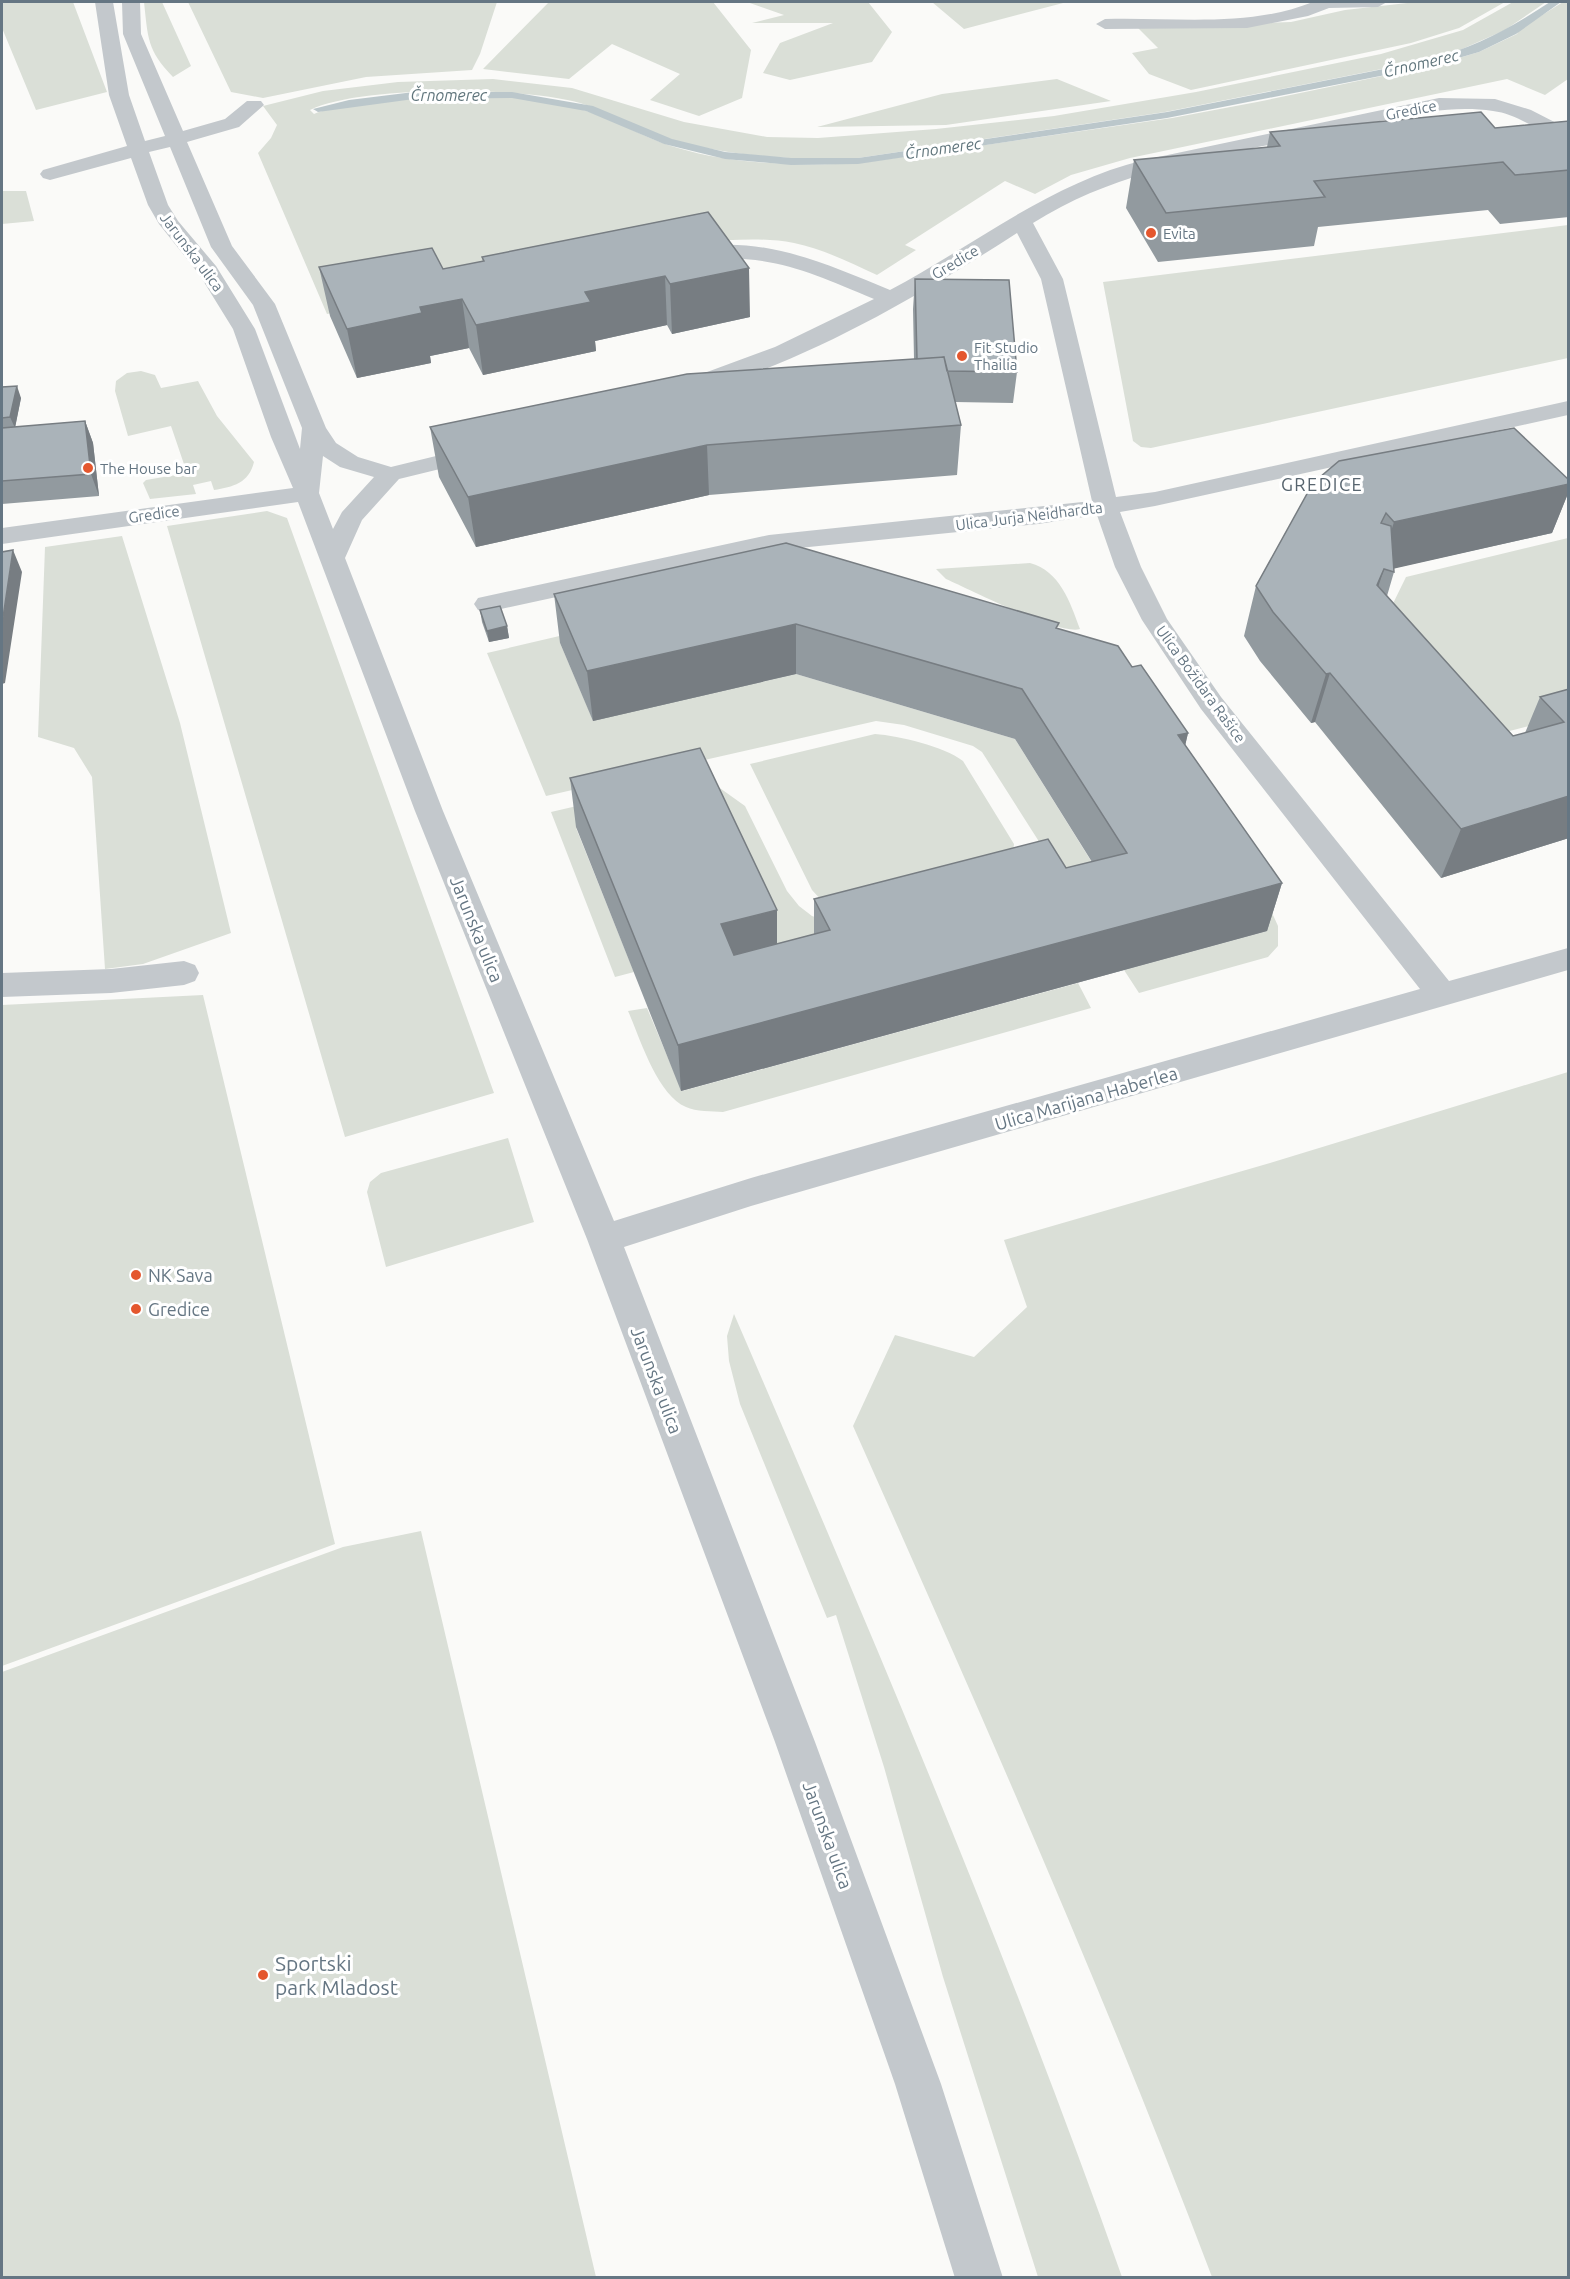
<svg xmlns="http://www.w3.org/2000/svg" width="1570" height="2279" font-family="Ubuntu,sans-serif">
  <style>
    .green { fill: #dadfd7 }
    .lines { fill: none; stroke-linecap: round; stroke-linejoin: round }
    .stream { fill: #bbc7cb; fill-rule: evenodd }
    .minor { fill: #c3c8cc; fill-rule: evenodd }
    .wall { fill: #929a9f }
    .shaded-wall { fill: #777d82 }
    .building { fill: #aab3b9; stroke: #777d82; stroke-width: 1.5 }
    .poi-dot { fill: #e4572e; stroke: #fff; stroke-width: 2 }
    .labels { text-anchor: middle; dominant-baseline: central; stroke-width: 6; stroke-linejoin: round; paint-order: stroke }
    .far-street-label { font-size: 15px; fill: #657683; stroke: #fff }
    .far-poi-label { font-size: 15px; fill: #657683; stroke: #fff; text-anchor: start }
    .far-water-label { font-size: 16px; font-style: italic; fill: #60757c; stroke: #fff }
    .far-quarter-label { font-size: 18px; letter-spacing: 1.5px; fill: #57646e; stroke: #fff }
    .street-label { font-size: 18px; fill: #657683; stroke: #fff }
    .poi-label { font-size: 18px; fill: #657683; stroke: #fff; text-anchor: start }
    .near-poi-label { font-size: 21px; fill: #657683; stroke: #fff; text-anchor: start }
  </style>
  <rect width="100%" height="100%" fill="#fafaf8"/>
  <path class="green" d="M2,2H73L107,92L36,110L2,28Z
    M144,2H162L191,66L173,77C147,50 148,38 144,2Z
    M188,2H497L480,54L472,70L366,77L263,98L231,92Z
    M549,2H713L751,50L742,98L699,116L650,100L680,74L612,44L569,79L483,69Z
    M747,2H868L892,32L872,62L790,80L763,73L780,43L833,23H752L784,15Z
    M932,2H1067L964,29Z
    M1416,2H1505L1459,28L1411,43L1191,90L1149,74L1132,53L1158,48L1137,27L1291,22L1345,10Z
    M1513,2H1546L1505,30L1451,54L1427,60L1165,112L858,158C801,161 743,157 687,144C650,135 617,114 580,103C525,87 361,85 310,110L314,114C325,109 338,108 349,106C420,92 501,90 572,107C609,115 642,138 678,148C734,165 802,166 860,163L1172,118L1257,102L1435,65L1479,52L1517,34L1520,29L1563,2H1568V79L1545,95L1507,79L1130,158L1071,175L1035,194L1005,181L905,245L916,250L877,275C851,263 823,249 794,243C763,237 731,240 700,242L327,314L258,153L271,138L277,125L263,106L323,91L398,82L493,79L572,88L684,122L767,137L818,138L936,129L1054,116L1196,92L1381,54L1463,30Z
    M1057,79L1111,101L946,125L817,127L942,94Z
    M2,191H26L34,221L2,224Z
    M1568,225V358L1151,448L1141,447L1133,441L1103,282Z
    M141,371L155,375L161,388L198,381L217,416L254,462C249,483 233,487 214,490L211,481L193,485L196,494L150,499L143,483L146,480L187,473L171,426L128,436L115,391L116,381L127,373Z
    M267,511L287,518L494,1093L345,1137L167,526Z
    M122,536L180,723L231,933L143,964L105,969L92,777L74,748L38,737L45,547Z
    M1568,538V716L1471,741L1378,634L1406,577Z
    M1030,563C1060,571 1070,602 1080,629C1061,636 969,589 946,579L936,569Z
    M787,583L560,643L593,720L796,674L1015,739L1116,901L829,977L576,828L634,972L615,977L551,812L680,782L717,786L745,806L787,891L799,906L812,916L835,924L1038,856V840L982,752L973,746L904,725L876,721L546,796L487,653Z
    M875,734C900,736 943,746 963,761L1014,844L1012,860L823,902L812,890L750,764Z
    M1177,782L1273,915L1278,926V946L1268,957L1139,993L1124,970L1267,931Z
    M1078,983L1091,1008L723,1112C712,1111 696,1112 686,1107C657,1095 640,1038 628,1011L647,1008L682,1091Z
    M203,995L335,1544L2,1666V1005Z
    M1568,1072V2277H1212C1103,1989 978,1707 853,1426L895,1335L974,1357L1027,1307L1004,1240L1270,1163Z
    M508,1138L534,1222L386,1267L367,1192L370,1182L381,1173Z
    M734,1314C871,1632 1007,1951 1122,2277H1038L943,1977L884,1767L836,1615L827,1618L740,1404L729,1361L727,1336Z
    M421,1531L596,2277H2V1672L343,1547Z"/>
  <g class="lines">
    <path class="stream" d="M1550,2H1561L1516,34L1479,52L1431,66L1167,118L858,164L791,165L725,159L664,144L586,111L512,98L414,99L318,112L313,109L349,100L414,92H512L593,106L672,139L725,152L791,158H858L1167,112L1429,60C1477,46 1509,29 1550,2Z"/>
    <path class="minor" d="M95,2H113L129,95L145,141L165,136L123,34L122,2H140L141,34L183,131L225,119L247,101H261L264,105L239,127L187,142L232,246L275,304L326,428L336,443L358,457L391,467L481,445L489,447L493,452L489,457L399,479L362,520L345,558L443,811L614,1221L751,1178L1420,989L1201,709L1142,620L1115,567L1097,515L1038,524L769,551L487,612L478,610L474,604L478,598L487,596L769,535L1092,501L1041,279L1017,233C921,295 800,366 688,394L680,392L676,387L680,382L775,347L874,299C808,271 765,251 692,261L684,260L681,255L684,250C757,232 824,263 890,290C975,245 1050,183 1144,160L1439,98L1495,99L1531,110L1568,129V142C1542,135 1520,114 1493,111C1437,103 1381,122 1327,133C1225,155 1123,166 1033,223L1063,279L1116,497L1155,492L1568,401V415L1155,506L1120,512L1141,567L1167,619L1221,697L1449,981L1568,948V970L751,1206L624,1247L815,1742L941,2084L1003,2278H955L895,2084L775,1742L587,1239L415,811L298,502L2,544V528L293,488L271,437L233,329L199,274L159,224L148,205L131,158L50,180L43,178L40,174L43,170L127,146L109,95ZM170,147L211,247L253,305L302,428L300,449L255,329L216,266L178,221L168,205L149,152ZM323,456L340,467L374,477L342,512L333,529L319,493Z
      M1313,2H1387L1378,7L1329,8L1308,16L1247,28L1105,29L1096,24L1105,19C1174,17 1248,28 1313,2Z
      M184,961L195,965L199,973L195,981L184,985L111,993L2,997V973L111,969Z"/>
  </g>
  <path class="wall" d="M1569,121V217L1500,224L1488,210L1318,227L1314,246L1158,262L1126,208L1134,160L1267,147L1270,132L1495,128Z
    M708,212L750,317L672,334L667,325L595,341L596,351L483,375L469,348L430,356L431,363L357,378L330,316L319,267L443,269L483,262L482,257Z
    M915,279L1017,372L1013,403L955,402L961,425L957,475L709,495L476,547L439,477L430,427L914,359L913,309Z
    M2,387L21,398L15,427L85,421L93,443L99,496L2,504Z
    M1569,480V491L1552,533L1394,568V572L1387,596L1513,736L1525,733L1540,697L1569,689V838L1441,878L1315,722L1311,723L1260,661L1244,636L1256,586L1313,483Z
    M554,594L1058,629L1132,667L1188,733L1185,745L1282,883L1267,931L681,1091L576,827L570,778L777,944L814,934V899L1066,868L1092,862L1015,739L796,674L593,721L560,643Z
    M480,610L507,626L509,638L489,642L482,622Z"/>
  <path class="shaded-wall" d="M749,268L750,317L672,334L670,284Z
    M665,276L667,325L595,341L596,351L483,375L476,325L585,292Z
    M462,299L469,348L430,356L431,363L357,378L347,329L420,307Z
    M17,386L21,398L15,428L10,417Z
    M85,421L93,443L99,496L91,474Z
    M707,445L709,495L476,547L468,497Z
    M1569,484V491L1552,533L1388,570L1384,569L1368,618L1378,572L1394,522Z
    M13,550L22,572L5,683L2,684V624Z
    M796,624V674L593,721L587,671Z
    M507,626L509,638L489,642L487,631Z
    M1330,673L1315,722L1311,723L1326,674Z
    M1188,733L1177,782L1178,735Z
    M1569,796V838L1441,878L1461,829Z
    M1282,883L1267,931L681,1091L678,1045Z
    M777,910V957L723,972L721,924Z"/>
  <path class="building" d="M1481,112L1495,128L1569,121V170L1515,175L1503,162L1314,181L1325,197L1166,213L1134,160L1280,146L1270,132Z
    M708,212L749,268L670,284L665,276L585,292L591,302L476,325L462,299L420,307L422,313L347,329L319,267L432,248L443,269L484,261L482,257Z
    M915,279L1009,280L1017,372L947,371L944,357L917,359Z
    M944,357L961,425L707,445L468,497L430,427L687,374Z
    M17,386L10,417L2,418V387Z
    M85,421L91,474L2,481V428Z
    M1514,428L1569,480V484L1394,522L1386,513L1381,523L1391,526L1394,572L1384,569L1377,585L1513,736L1564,722L1540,697L1569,689V796L1461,829L1330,673L1326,674L1273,612L1256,586L1313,483L1339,461Z
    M786,543L1059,623L1056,628L1118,646L1132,667L1141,665L1188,733L1178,735L1282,883L678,1045L570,778L700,748L777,910L721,924L734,955L830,930L814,899L1048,839L1066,868L1127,853L1022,689L796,624L587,671L554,594Z
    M13,550L2,624V552Z
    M500,606L507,626L487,631L480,610Z"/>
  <g class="poi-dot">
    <circle cx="1151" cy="233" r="6"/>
    <circle cx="962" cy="356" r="6"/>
    <circle cx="88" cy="468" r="6"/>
    <circle cx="136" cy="1275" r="6"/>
    <circle cx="136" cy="1309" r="6"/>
    <circle cx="263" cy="1975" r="6"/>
  </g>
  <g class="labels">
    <g class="far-street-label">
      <text transform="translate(1411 110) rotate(-11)">Gredice</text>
      <text transform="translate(192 252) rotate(53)">Jarunska ulica</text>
      <text transform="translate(955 262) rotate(-31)">Gredice</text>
      <text transform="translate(154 514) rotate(-8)">Gredice</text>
      <text transform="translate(1029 516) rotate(-7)">Ulica Jurja Neidhardta</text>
      <text transform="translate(1201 684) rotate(54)">Ulica Božidara Rašice</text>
    </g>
    <g class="far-poi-label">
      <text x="1163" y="233">Evita</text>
      <text x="974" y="347">Fit Studio<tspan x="974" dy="17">Thailia</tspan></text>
      <text x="100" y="468">The House bar</text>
    </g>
    <g class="far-water-label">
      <text transform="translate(1421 63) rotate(-13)">Črnomerec</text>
      <text x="449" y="95">Črnomerec</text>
      <text transform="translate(943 148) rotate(-8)">Črnomerec</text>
    </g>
    <g class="far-quarter-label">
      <text x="1322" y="484">GREDICE</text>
    </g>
    <g class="street-label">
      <text transform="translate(477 929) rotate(68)">Jarunska ulica</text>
      <text transform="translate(1086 1098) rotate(-16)">Ulica Marijana Haberlea</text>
      <text transform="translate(657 1380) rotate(69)">Jarunska ulica</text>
      <text transform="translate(828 1835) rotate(70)">Jarunska ulica</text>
    </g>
    <g class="poi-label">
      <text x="148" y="1275">NK Sava</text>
      <text x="148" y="1309">Gredice</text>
    </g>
    <g class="near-poi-label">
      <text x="275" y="1963">Sportski<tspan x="275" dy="24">park Mladost</tspan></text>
    </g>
  </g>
  <rect width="1570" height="2279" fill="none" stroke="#657683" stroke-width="6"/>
</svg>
